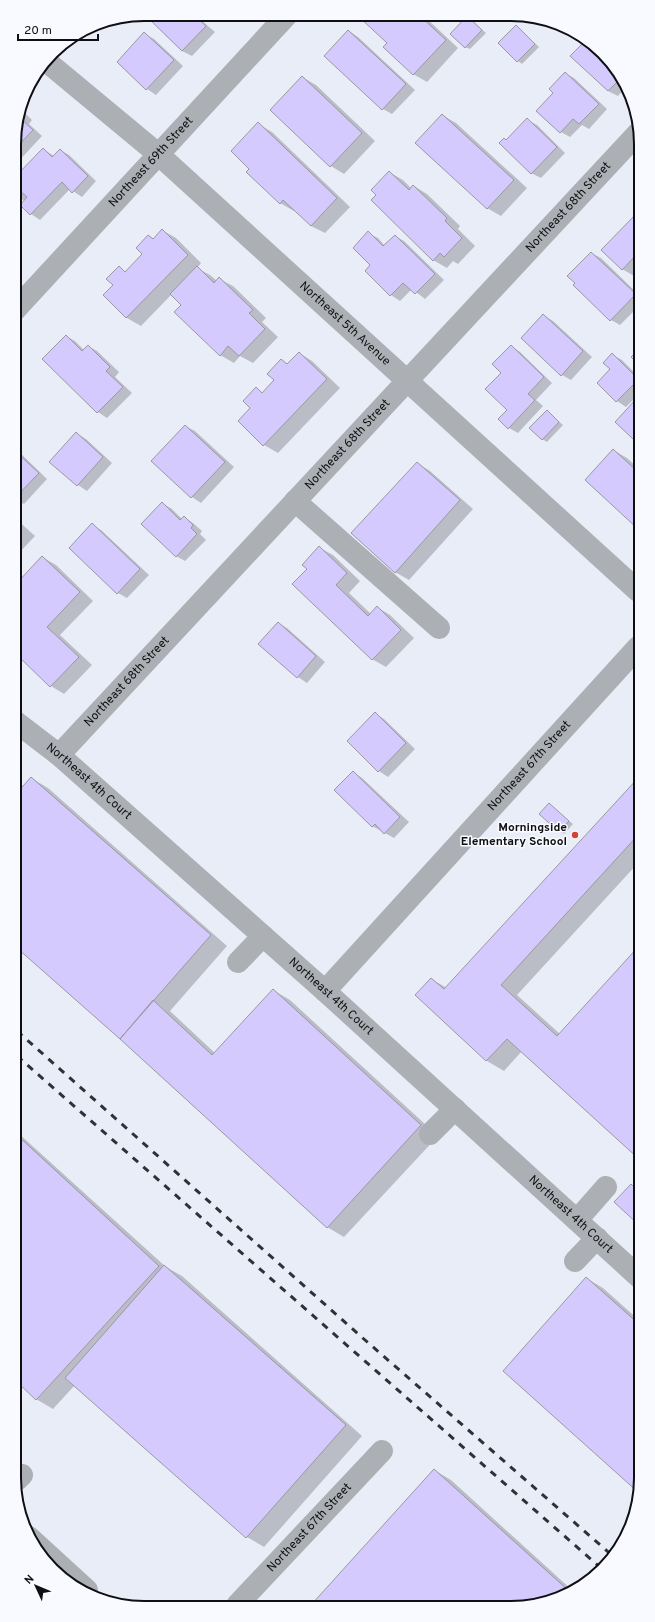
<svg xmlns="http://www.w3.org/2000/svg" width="655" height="1622" font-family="Overpass,sans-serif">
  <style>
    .shadow { fill: #0003 }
    .building { fill: #d5cafd; stroke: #9a98a2 }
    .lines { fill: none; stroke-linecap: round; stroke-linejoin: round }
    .minor { stroke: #acb0b4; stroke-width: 22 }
    .rail { stroke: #303136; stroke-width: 3; stroke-dasharray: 7 7; stroke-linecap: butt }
    .poi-dot { fill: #d24534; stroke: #f9faff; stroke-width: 1.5 }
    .labels { text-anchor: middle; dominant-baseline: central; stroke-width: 3; stroke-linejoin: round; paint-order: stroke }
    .street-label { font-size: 12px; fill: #0e0f13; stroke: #f9faff }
    .poi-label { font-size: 12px; font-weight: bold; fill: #0e0f13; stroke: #f9faff; text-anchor: end }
    .rim { fill: none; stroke: #0e0f13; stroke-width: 2 }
  </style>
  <rect width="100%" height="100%" fill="#e9edf8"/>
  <path class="shadow" d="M145,14H194L215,32L192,56L182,51L165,35L166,33Z
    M362,15L424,16L458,48L427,82L413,74L388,43Z
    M468,17L486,33L470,49L465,47Z
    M516,26L539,47L522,64L518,61Z
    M349,31L358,37L415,90L392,114L383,109Z
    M144,34L154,39L183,66L156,95L147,89L118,62Z
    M587,40L603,52L624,89L618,96L608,91L572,56Z
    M565,73L574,78L607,109L589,129L582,125L570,137L561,132L538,111L555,93Z
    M302,77L316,85L375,141L344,174L331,166L271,110Z
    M21,109L32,120L29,124L42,136L16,164L14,163V135Z
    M442,115L456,123L527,188L501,216L487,208Z
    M527,120L537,125L565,153L541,178L531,173L507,141Z
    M258,124L272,132L350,207L325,233L311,226L295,210L294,211L280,203L250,169Z
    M43,149L54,156L60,150L69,155L96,181L82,197L70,189L40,220L31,214L21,205L25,201L14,195V179Z
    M389,172L403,180L412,189L414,186L427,194L460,226L458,229L475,246L458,264L453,261L447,268L433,260L377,195Z
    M637,215V275L636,277L622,269Z
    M162,230L176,238L201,263L197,268L210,275L217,281L219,279L233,286L266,318L262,322L278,337L253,363L240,356L234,363L220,355L183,305L172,294L141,326L127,318L104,295L114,285L119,268L126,272L144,254L149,236L154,239Z
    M368,233L378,238L385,246L395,236L404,241L444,280L425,299L412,289L400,301L391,295L366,271L372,265Z
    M591,253L601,258L637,293V308L620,325L611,320Z
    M543,315L553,321L592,357L571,380L562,375Z
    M66,336L75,341L84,350L88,346L97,351L119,372L115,377L132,393L107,418L98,412Z
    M511,346L520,352L552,383L536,400L543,406L518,433L509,428L508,410L502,373Z
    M299,353L312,361L340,388L278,453L264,445L251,408L256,389L263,393L275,380L281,360L288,364Z
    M613,355L622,360L637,375V396L626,407L617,401L598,383L611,369Z
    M638,400V441L617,422Z
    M547,411L563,425L547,442L542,439Z
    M185,426L195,431L234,467L201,503L192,497L153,461Z
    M76,433L86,439L112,463L87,491L78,485Z
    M15,448L47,479L24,504L15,499Z
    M613,450L627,458L638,468V528Z
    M417,463L430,471L473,509L409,580L395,572Z
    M162,503L172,509L182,519L184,517L193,523L202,531L200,534L206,540L185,561L176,556Z
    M15,518L35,536L16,556Z
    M92,525L101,530L149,575L127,598L118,593Z
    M320,548L333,555L360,581L349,593L371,614L377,607L390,615L414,638L386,667L372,659L308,569Z
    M42,557L56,565L93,601L60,635L92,665L64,694L51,686L16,653V585Z
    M278,623L287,628L325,662L307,683L298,677L260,644Z
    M375,713L384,719L415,749L388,777L379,771L348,741Z
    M353,772L362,778L409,822L394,838L372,826Z
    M31,778L48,788L227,946L170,1011L215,1053L273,990L290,1000L438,1136L344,1237L327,1227L120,1038L17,947L16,795Z
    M639,778V862L517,995L560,1034L639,947L640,1159L522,1051L504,1071L487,1061L416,995L431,979L447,988Z
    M549,805L573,824L564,834L559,831Z
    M17,1132L166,1267L182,1276L362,1436L264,1547L247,1537L75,1385L53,1409L36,1399L18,1382Z
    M586,1278L603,1288L640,1321V1491L505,1371Z
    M434,1470L451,1480L573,1591L545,1604Z"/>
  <path class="building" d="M144,14H193L206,26L182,51Z
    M361,15L420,16L446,40L413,75L383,47L387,43L359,17Z
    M467,16L482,30L465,48L450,34Z
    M516,25L535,44L517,62L498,43Z
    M348,30L406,84L382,110L324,56Z
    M144,32L174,60L146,90L117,62Z
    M586,40L603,52L619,80L608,91L570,56Z
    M565,72L599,104L579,124L573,119L560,133L536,111L553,93L549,89Z
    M302,76L362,133L330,167L270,110Z
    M21,111L23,114L20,118L33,130L14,150V135Z
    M442,114L514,180L487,209L415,143Z
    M527,118L557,147L531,174L499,143L504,138L506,140Z
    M258,122L337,198L311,226L283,200L280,204L246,172L249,169L231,151Z
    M43,148L52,157L60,149L88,176L72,193L62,182L30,215L20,205L27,197L19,190L14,194V178Z
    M389,171L409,190L413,185L447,218L445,221L462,238L444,257L440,253L433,261L371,200L376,195L371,190Z
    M637,213V256L636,255L622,270L601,250Z
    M162,229L188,255L126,318L103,295L113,285L106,279L119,266L125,272L142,254L136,248L148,235L153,239Z
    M368,231L383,246L395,235L435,274L415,294L403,283L390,296L365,271L370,265L353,248Z
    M591,252L636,294L610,321L573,285L575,283L567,276Z
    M197,266L214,283L219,277L253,310L249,313L265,329L239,356L228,346L220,356L174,312L181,305L170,294Z
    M543,314L583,351L561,376L521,338Z
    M66,335L82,351L88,345L110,367L106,371L123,387L97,413L42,359Z
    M511,345L544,377L528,394L535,400L508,429L498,419L507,410L485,389L501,373L492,364Z
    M637,351V363L631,357Z
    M299,352L327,379L263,446L238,421L250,408L243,401L256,387L262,393L274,380L267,374L281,359L287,364Z
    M612,353L637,378V381L616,402L597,383L610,369L603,363Z
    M637,398L638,435L633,439L615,422Z
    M547,410L559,422L542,440L529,428Z
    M185,425L225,462L191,498L151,461Z
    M76,432L103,457L77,486L49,462Z
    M613,449L638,472V529L585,480Z
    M15,451L39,473L15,498Z
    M417,462L460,500L395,573L351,533Z
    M162,502L180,520L184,516L193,525L191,528L197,534L176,557L141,524Z
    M15,522L22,528L15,534Z
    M92,523L140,569L117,594L69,548Z
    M319,546L347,573L336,585L368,616L377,606L401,630L372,660L292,584L307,569L302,565Z
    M42,556L80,592L47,627L79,657L50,687L16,654V584Z
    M278,622L316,656L297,678L258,644Z
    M375,712L406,743L378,772L347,741Z
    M353,771L400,817L384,834L375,824L372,827L334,790Z
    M31,777L211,935L120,1039L17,948L16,794Z
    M639,777V834L501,985L557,1036L639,946L640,1160L507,1039L486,1061L415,995L431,978L444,989Z
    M549,803L569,821L559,832L539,814Z
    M273,989L421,1125L327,1228L120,1039L153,1000L212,1055Z
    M17,1135L159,1266L36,1400L18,1383Z
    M631,1184L640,1193V1226L614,1202Z
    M164,1265L346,1425L246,1538L65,1378Z
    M586,1277L640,1325L641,1487L639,1493L503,1371Z
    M434,1469L570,1592L545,1604L311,1605Z"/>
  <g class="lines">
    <g class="minor">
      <path id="s1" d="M46,61L158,154L638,591"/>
      <path id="s2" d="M15,310L287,15"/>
      <path d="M295,501L439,628"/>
      <path id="s3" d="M16,722L59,755L325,991L640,1278"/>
      <path id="s4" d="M59,755L637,134"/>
      <path d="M238,962L263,936"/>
      <path id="s5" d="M325,991L638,647"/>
      <path d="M430,1134L455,1109"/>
      <path d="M577,1220L606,1187"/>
      <path d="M575,1261L597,1238"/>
      <path d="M18,1479L22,1475"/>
      <path d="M29,1537L87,1590"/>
      <path id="s6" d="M237,1605L382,1451"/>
    </g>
    <path class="rail" d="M17,1031L365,1340L614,1557
      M17,1056L602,1569"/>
  </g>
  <circle class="poi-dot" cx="575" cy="835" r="4"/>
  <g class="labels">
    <g class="street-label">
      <text stroke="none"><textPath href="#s2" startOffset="201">Northeast 69th Street</textPath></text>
      <text stroke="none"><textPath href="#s4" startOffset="748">Northeast 68th Street</textPath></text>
      <text stroke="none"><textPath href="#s1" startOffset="398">Northeast 5th Avenue</textPath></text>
      <text stroke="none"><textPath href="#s4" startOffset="424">Northeast 68th Street</textPath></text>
      <text stroke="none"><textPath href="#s4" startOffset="100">Northeast 68th Street</textPath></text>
      <text stroke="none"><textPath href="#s5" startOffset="304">Northeast 67th Street</textPath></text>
      <text stroke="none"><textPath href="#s3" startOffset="94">Northeast 4th Court</textPath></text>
      <text stroke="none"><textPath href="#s3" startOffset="418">Northeast 4th Court</textPath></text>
      <text stroke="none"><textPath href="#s3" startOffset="742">Northeast 4th Court</textPath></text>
      <text stroke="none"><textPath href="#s6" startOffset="106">Northeast 67th Street</textPath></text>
    </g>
    <g class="poi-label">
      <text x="567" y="828">Morningside<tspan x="567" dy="14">Elementary School</tspan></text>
    </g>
  </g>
  <path d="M0 0H655V1622H0ZM144 21H511A123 123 0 0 1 634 144V1478A123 123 0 0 1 511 1601H144A123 123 0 0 1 21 1478V144A123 123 0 0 1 144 21Z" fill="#f9faff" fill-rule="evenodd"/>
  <path class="rim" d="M144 21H511A123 123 0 0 1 634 144V1478A123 123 0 0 1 511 1601H144A123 123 0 0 1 21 1478V144A123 123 0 0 1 144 21Z"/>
  <g transform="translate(36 1586) rotate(314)" stroke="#f9faff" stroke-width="3" paint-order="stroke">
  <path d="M0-3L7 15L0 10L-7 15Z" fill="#0e0f13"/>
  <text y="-6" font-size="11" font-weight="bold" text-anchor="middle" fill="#0e0f13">N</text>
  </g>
  <path d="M18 34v6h80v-6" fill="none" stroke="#0e0f13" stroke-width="2"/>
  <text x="24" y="34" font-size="12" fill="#0e0f13" stroke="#f9faff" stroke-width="3" paint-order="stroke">20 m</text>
</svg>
